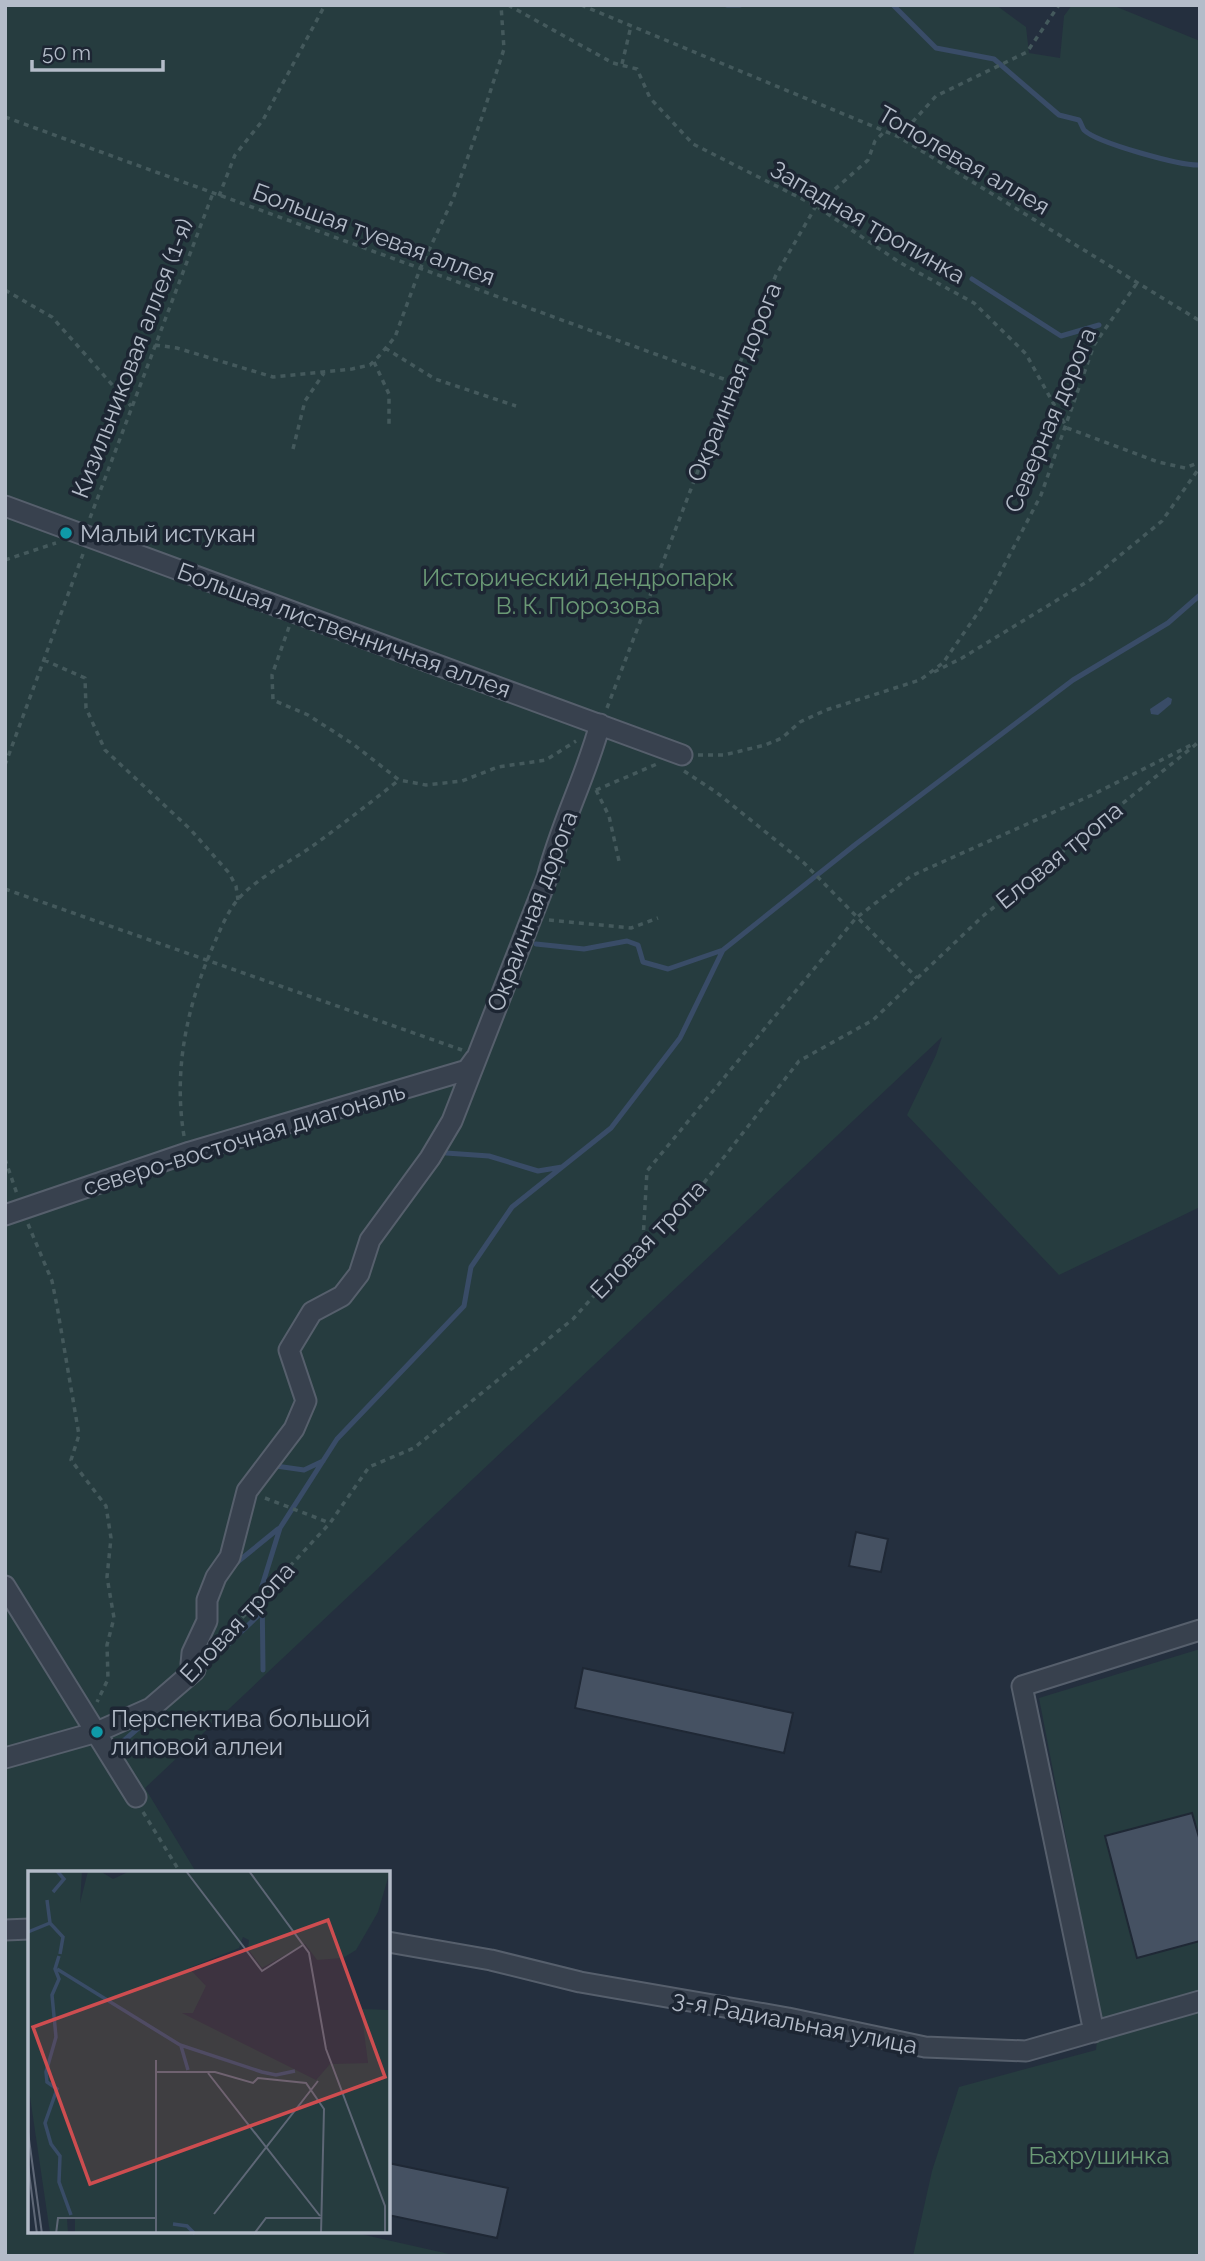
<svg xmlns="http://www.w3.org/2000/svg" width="1205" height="2261" font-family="Raleway,sans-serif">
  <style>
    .green { fill: #263c3f }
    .water { fill: #394c67 }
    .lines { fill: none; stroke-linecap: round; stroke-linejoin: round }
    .stream { stroke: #394c67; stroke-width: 5 }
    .building { fill: #455162; stroke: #1f2835; stroke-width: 2 }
    .minor-casing { stroke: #565f6c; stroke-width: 23 }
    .path { stroke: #44595c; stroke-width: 3.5; stroke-dasharray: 5 5; stroke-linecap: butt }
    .minor { stroke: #38414e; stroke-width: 19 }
    .culture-dot { fill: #0f9aa8; stroke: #1d2633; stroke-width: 2.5 }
    .labels { text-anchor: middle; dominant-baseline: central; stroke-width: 7; stroke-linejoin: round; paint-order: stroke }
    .street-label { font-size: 24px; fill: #b4bcc9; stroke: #1d2633 }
    .poi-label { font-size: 24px; fill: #b4bcc9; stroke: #1d2633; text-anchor: start }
    .park-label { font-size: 24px; fill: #6b9a76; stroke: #1d2633 }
    .inset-river { fill: none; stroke: #394c67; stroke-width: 3.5 }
    .inset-road { fill: none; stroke: #5e6776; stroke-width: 2 }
    .view { fill: #ce4d50; fill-opacity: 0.15; stroke: #ce4d50; stroke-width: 3.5 }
    .inset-edge { fill: none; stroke: #b4bcc9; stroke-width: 3.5 }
  </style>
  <rect width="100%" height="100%" fill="#242f3e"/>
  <path class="green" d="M5,5H996L1026,27L1029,53L1060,58L1064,16L1072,5H1112L1200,41V1207L1059,1275L907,1115L936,1055L942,1037L145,1788L196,1872H30V2231H347L458,2256H5Z
    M1200,1649V2256H913L932,2171L959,2087L1096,2050L1100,2014L1039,1698Z"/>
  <path class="water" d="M1168,697L1172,699L1171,704L1158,715L1151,714L1150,709Z"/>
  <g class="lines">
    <path class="stream" d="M727,5H740
      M893,5L936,48L994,59L1059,115L1079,120C1081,123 1082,127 1084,130C1097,143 1181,166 1200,165
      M972,279L1061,336L1099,325
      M536,944L584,949L627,941L638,945L643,962L668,969L723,950
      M446,1153L489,1156L538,1171L562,1167
      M276,1466L304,1470L323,1461
      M235,1564L278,1529
      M263,1670L262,1586L280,1528L337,1439L464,1306L471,1267L512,1207L611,1128L680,1038L723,950L856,844L1073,680L1168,623L1200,595
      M199,1672L263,1611
      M112,1751L151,1717"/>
  </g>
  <path class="building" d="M856,1532L888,1539L881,1572L849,1566Z
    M583,1668L793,1713L784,1753L575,1708Z
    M1192,1813L1200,1841V1941L1137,1958L1105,1836Z
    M388,2163L508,2188L497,2238L388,2215Z"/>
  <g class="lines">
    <defs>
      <path id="minor" d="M5,506L682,755
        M5,1215L190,1152L467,1070L475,1059
        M5,1586L136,1797
        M5,1758L97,1732L151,1708L195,1670L191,1664L192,1653L207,1621V1600L216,1577L230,1557L247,1491L294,1429L306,1401L289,1350L312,1312L342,1296L359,1274L370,1240L430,1158L452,1121L547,878C560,825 586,777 600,724
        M5,1930L30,1929
        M388,1942L491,1960L580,1982L788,2018L925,2047L1026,2051L1200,2001
        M1094,2032L1022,1686L1200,1630"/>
    </defs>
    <use href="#minor" class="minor-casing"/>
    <path class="path" d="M508,5L613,63L637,69L650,98L693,144L816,206L899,262L974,303L1026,354L1067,428L1158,462L1185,468L1200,462
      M581,5L899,137L1200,321
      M622,64L631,26
      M5,117L732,382
      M899,137L936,96L1027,52L1059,5
      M219,196L235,155L263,120L325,5
      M5,290L52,317L131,406
      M155,345L177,348L273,377L352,369L370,365L379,356L395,337L420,269L453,199L482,117L504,49L501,5
      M385,348L435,379L516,406
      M374,362L389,394V426
      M293,449L305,401L324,373
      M90,518L213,193
      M5,560L56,543
      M289,627L272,675L273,700L308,715L353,744L399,780L426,785L462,781L498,767L546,760L576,741
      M44,660L85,678L86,708L105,750L190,829L229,873L236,886L238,900
      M934,672L962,658L1090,580L1162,521L1200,467
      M607,708L732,382L776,275L816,206L868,160L875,141L885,131
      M698,755H724L765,745L782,738L800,722L826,710L920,680L943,663L984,604L1041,495L1094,345L1137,283
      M5,765L83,554
      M684,771L716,792L804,863L917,978
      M596,790L657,764
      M596,790L609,816L619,861
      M5,889L462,1050
      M549,920L631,928L658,918
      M184,1136C173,1070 187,1005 214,944C221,928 228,910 240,897C260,876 290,862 314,845C343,824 371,802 399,780
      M5,1159L17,1194
      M28,1224L52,1281L57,1306L79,1435L71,1460L106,1506L111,1538L107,1577L114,1618L107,1645L108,1679L97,1702
      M643,1240L647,1171L856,918L911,876L1092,795L1195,743
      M265,1498L330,1523
      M215,1647L330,1523L369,1467L414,1448L573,1319L643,1241L703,1184L799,1061L873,1020L983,916L1200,741
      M143,1812L180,1872"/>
    <use href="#minor" class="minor"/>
  </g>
  <g class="culture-dot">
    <circle cx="66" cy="533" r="7"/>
    <circle cx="97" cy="1732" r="7"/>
  </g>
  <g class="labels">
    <g class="street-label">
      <text transform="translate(964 160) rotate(30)">Тополевая аллея</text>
      <text transform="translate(868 222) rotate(30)">Западная тропинка</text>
      <text transform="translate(374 234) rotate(20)">Большая туевая аллея</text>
      <text transform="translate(132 358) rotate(-69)">Кизильниковая аллея (1-я)</text>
      <text transform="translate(734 382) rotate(-68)">Окраинная дорога</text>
      <text transform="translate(1050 420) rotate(-67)">Северная дорога</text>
      <text transform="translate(344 630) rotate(20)">Большая лиственничная аллея</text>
      <text transform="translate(1059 855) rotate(-39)">Еловая тропа</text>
      <text transform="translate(532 911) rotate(-69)">Окраинная дорога</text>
      <text transform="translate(244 1139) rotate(-17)">северо-восточная диагональ</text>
      <text transform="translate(648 1239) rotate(-46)">Еловая тропа</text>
      <text transform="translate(237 1622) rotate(-47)">Еловая тропа</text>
      <text transform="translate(795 2022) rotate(11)">3-я Радиальная улица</text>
    </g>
    <g class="poi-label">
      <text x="80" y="533">Малый истукан</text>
      <text x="111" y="1718">Перспектива большой<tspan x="111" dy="28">липовой аллеи</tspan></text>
    </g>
    <g class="park-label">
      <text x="578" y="577">Исторический дендропарк<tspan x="578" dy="28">В. К. Порозова</tspan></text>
      <text x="1099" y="2155">Бахрушинка</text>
    </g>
  </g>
  <g transform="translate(28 1871)">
    <rect width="362" height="362" fill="#242f3e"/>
    <path d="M0,0H54L52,32L60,0H72L85,8L102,0H362L350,41L328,79L315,87L289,89L277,73L234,97L220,78L221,69L215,66L211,77L161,97L178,115L165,142H154L288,209L302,193L340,192L333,138L362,139V362L47,363V348H39L40,362H22L0,212Z" fill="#263c3f"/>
    <path class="inset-river" d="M25,21L36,8L29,0M19,29L22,52M0,61L22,52L35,66L32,83M31,85L27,98L31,108L24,124L28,166L18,201L19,211L29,218L17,252L23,273L32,285L31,311L43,344M29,98L152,174L234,201L248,204L267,200M153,175L160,199M145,353L159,355L167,363"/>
    <path class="inset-road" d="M158,0L234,100L275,74M221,0L281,82L298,178L357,335V363M128,201H187L225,212L230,207L278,212L296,238L293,363M180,202L292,345M0,261L14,363M0,294L9,363M186,343L290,210M28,363L30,347H128M128,363V189M226,363L238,347H293"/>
    <path class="view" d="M300,49L357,206L62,313L5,156Z"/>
    <rect width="362" height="362" class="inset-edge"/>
  </g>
  <rect width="1205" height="2261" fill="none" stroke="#b4bcc9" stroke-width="14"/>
  <path d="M32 60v10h131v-10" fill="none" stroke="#b4bcc9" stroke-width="3.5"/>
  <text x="42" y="60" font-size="21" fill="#b4bcc9" stroke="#1d2633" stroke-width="5" paint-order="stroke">50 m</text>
</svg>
